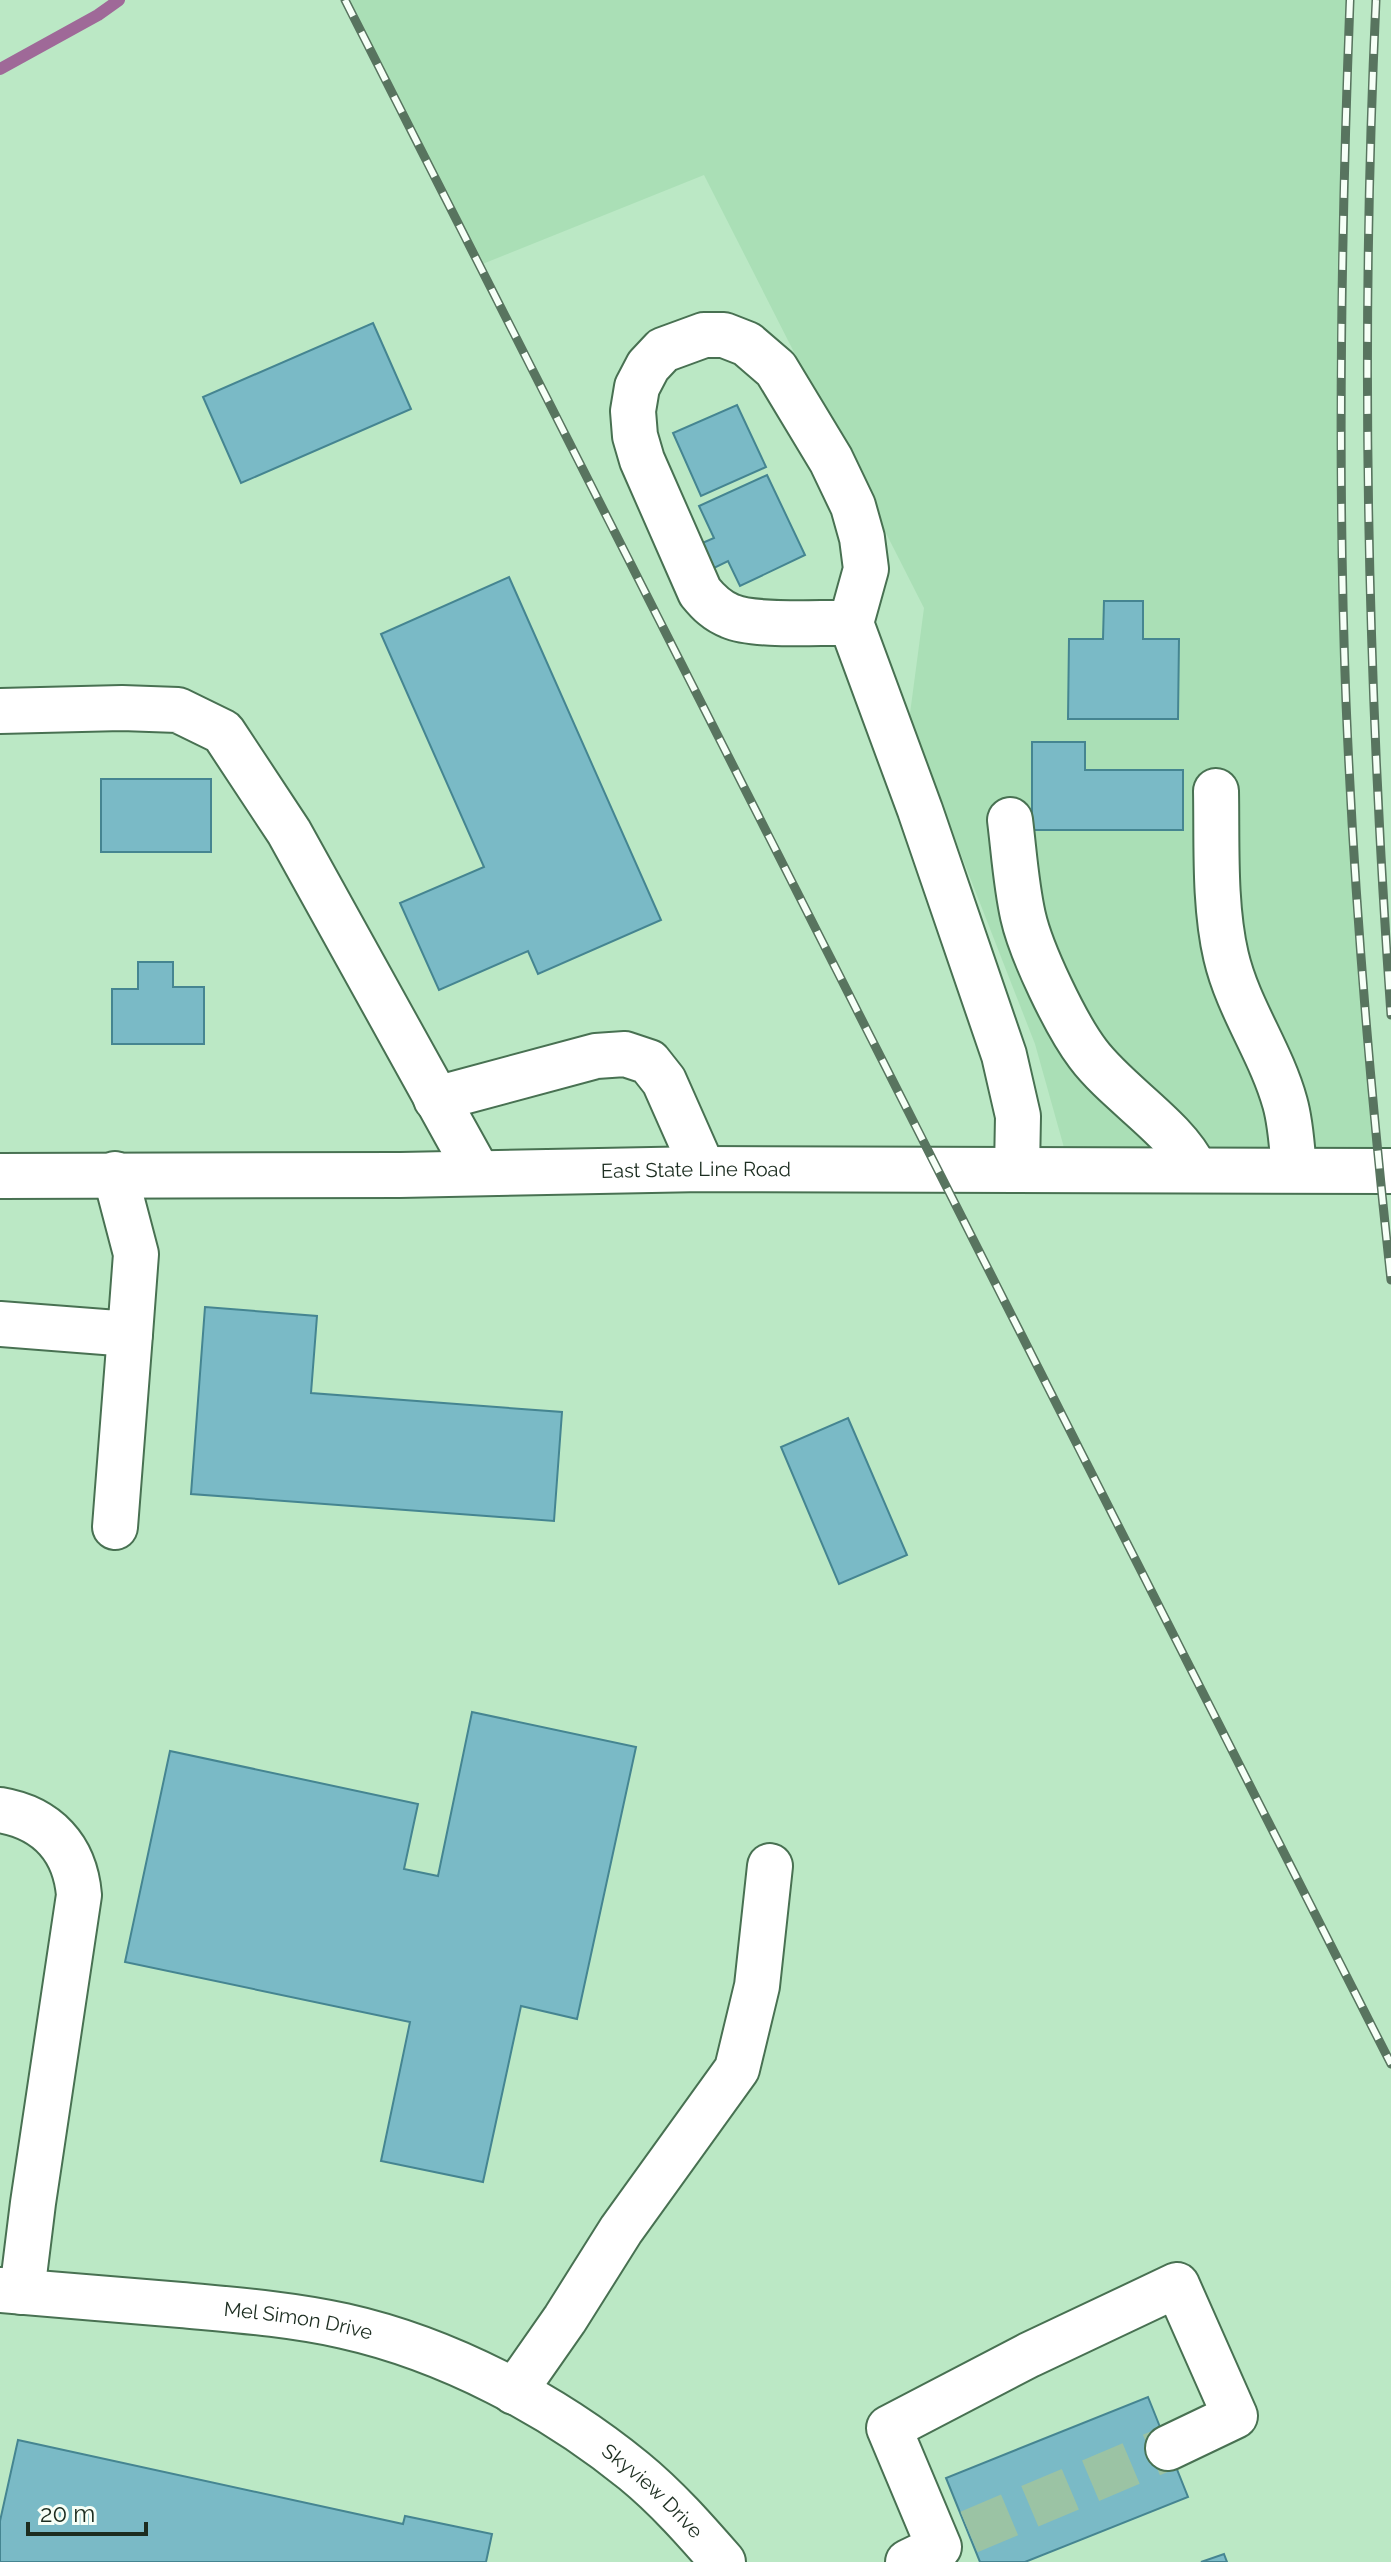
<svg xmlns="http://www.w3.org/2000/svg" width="1391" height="2562" font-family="Raleway,sans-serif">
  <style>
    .built { fill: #aadfb6 }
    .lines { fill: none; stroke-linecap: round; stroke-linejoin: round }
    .stream { stroke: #9f6998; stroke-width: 12 }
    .building { fill: #7abac6; stroke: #458591; stroke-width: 2 }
    .minor-tunnel { stroke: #9bc3a4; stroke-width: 44; stroke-dasharray: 44 22; stroke-linecap: butt }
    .minor-casing { stroke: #487152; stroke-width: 48 }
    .minor { stroke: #fff; stroke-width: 44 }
    .rail-casing { stroke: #58745f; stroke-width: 9 }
    .rail { stroke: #f6fff7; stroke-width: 6; stroke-dasharray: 18; stroke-linecap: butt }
    .labels { text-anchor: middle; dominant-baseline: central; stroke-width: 6; stroke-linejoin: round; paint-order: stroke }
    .street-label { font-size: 20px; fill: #1c2d20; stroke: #f6fff7 }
  </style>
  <rect width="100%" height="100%" fill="#bbe8c5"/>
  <path class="built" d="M345,0H1350L1344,192L1342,470L1346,702L1360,934L1379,1171L1070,1169L1035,1044L909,721L924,608L704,175L480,265Z"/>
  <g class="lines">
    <path class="stream" d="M0,69L98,15L119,0"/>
  </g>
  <path class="building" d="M373,323L411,409L241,483L203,397Z
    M737,405L766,467L701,496L673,433Z
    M767,475L805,555L740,586L728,561L712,569L700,544L714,538L699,506Z
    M509,577L661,920L538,974L528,951L439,990L400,903L484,867L381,634Z
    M1104,601H1143V639H1179L1178,719H1068L1069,639H1103Z
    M1032,742H1085V770H1183V830H1032Z
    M101,779H211V852H101Z
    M138,962H173V987H204V1044H112V989H138Z
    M205,1307L317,1316L311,1393L562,1412L554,1521L191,1494Z
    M848,1418L907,1555L839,1584L781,1447Z
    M472,1712L636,1747L577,2019L521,2006L483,2182L381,2161L410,2022L125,1962L170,1751L418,1804L404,1869L438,1876Z
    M1148,2397L1188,2497L1025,2562H980L946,2478Z
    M18,2440L403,2524L405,2516L492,2534L486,2562H0V2521Z
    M1224,2554L1227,2562H1201Z"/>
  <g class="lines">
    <path class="minor-tunnel" d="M969,2532L1168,2448"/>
    <defs>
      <g id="minor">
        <path d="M851,623C821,622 755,627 730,616C717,611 709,603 700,592L642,460L635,436L633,411L637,387L648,366L663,350L704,335H724L747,344L776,369L831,460L853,506L862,538L866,569L851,623L920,810L1004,1055L1018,1116L1017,1169"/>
        <path d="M0,711L122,708L178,710L223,732L289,832L478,1173"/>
        <path d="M1216,791C1217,843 1214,905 1226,956C1238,1008 1271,1052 1285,1103C1291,1124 1292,1148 1294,1170"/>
        <path d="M1010,820C1014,852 1016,885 1023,916C1031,952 1066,1025 1088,1054C1117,1093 1176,1128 1195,1169"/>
        <path d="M436,1099L596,1056L625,1054L649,1062L664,1081L703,1169"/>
        <path id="s1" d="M0,1176L400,1175L703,1169L1391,1171"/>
        <path d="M0,1324L130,1334L136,1254L115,1174"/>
        <path d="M115,1527L130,1334"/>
        <path d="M0,1810C47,1818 75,1848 79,1895L33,2203L22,2292"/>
        <path id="s2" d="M0,2290C60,2295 121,2300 181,2305C235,2310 290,2314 344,2326C447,2349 552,2404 634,2471C667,2498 695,2530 723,2562"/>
        <path d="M514,2392L565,2319L621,2230L737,2069L757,1986L770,1866"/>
        <path d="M908,2562L939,2547L889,2428L1029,2355L1177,2285L1235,2416L1168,2448"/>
      </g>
    </defs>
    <use href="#minor" class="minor-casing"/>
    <use href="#minor" class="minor"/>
    <defs>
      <path id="rail" d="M345,0L1391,2064
        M1350,0C1341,234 1337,468 1346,702C1354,895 1370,1088 1391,1280
        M1376,0C1360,339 1367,677 1391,1015"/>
    </defs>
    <use href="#rail" class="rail-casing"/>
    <use href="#rail" class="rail"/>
  </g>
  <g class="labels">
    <g class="street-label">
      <text stroke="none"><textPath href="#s1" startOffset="696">East State Line Road</textPath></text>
      <text stroke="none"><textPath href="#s2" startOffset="300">Mel Simon Drive</textPath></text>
      <text stroke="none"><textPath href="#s2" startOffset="700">Skyview Drive</textPath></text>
    </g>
  </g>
  <path d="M28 2522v12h118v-12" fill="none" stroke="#1c2d20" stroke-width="4"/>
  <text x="40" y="2522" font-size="24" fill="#1c2d20" stroke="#f6fff7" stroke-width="6" paint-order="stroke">20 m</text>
</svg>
